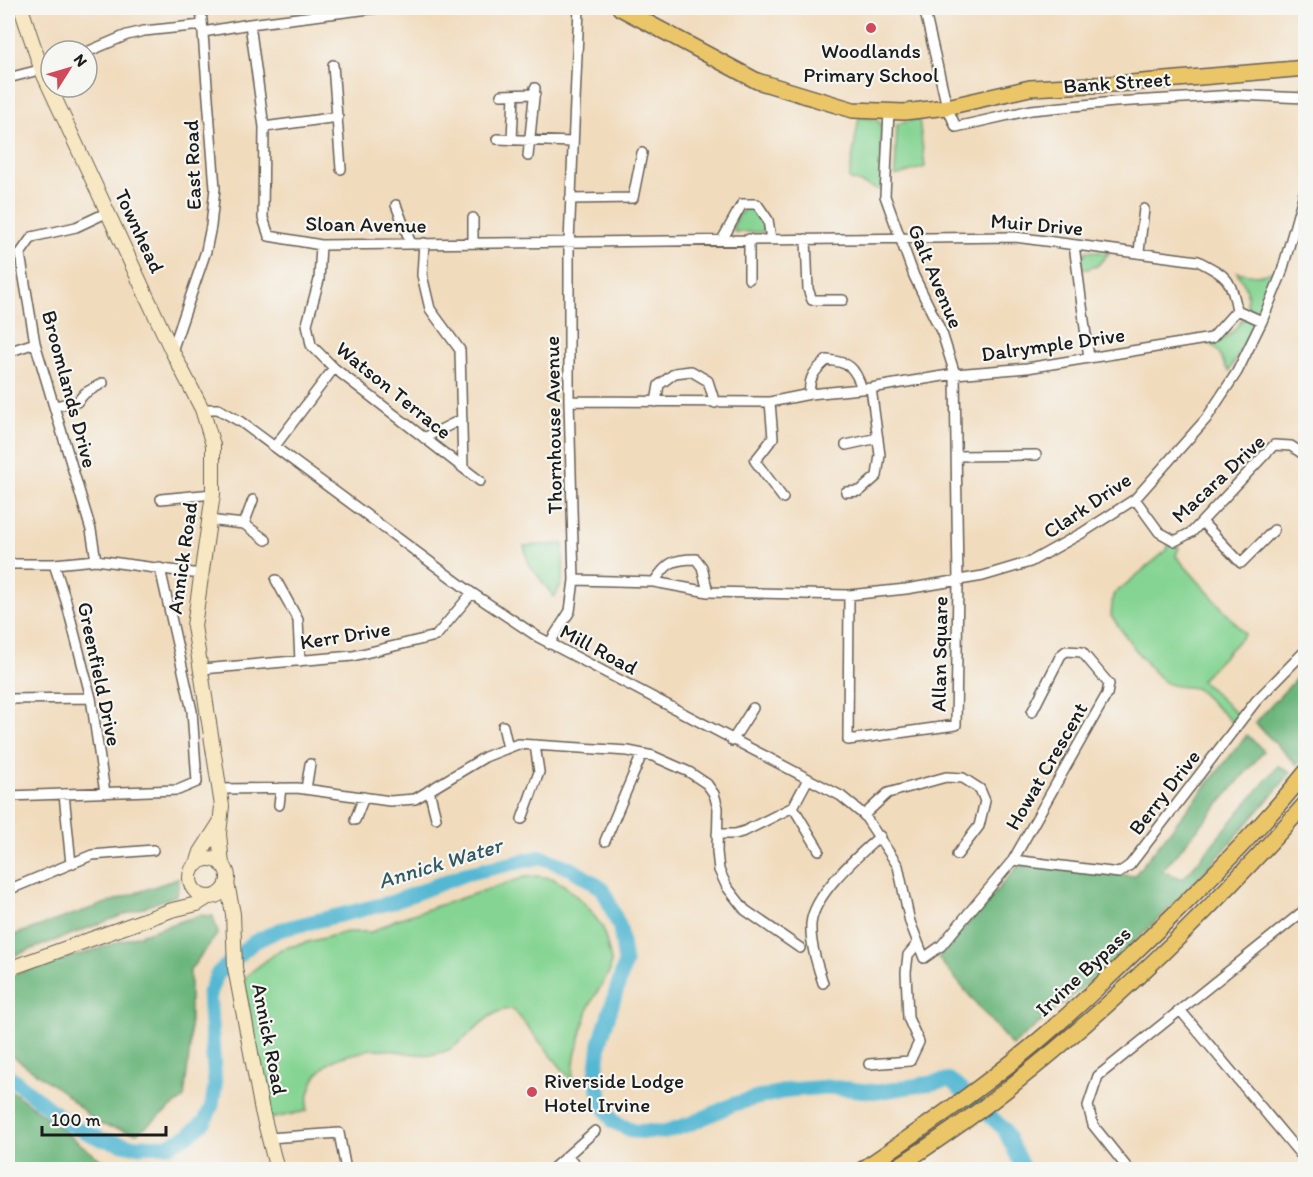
<svg xmlns="http://www.w3.org/2000/svg" width="1313" height="1177" font-family="Itim,sans-serif">
  <style>
    .green { fill: #85d493; stroke: #507858; stroke-width: 1.5 }
    .forest { fill: #6cb67d; stroke: #44694c; stroke-width: 1.5 }
    .lines { fill: none; stroke-linecap: round; stroke-linejoin: round }
    .river { stroke: #54b8d3; stroke-width: 15 }
    .minor-casing { stroke: #675f54; stroke-width: 12 }
    .secondary-casing { stroke: #675f54; stroke-width: 16 }
    .primary-casing { stroke: #675f54; stroke-width: 18 }
    .trunk-casing { stroke: #675f54; stroke-width: 18 }
    .minor { stroke: #fff; stroke-width: 9 }
    .secondary { stroke: #f7e8c3; stroke-width: 14 }
    .primary { stroke: #ebc669; stroke-width: 15 }
    .trunk { stroke: #ebc669; stroke-width: 15 }
    .poi-dot { fill: #d1495b; stroke: #f6f6f2; stroke-width: 2 }
    .labels { text-anchor: middle; dominant-baseline: central; stroke-width: 4.5; stroke-linejoin: round; paint-order: stroke }
    .poi-label { font-size: 21px; fill: #1c1c1c; stroke: #f6f6f2 }
    .street-label { font-size: 21px; fill: #1c1c1c; stroke: #f6f6f2 }
    .water-label { font-size: 22px; font-style: italic; fill: #325a65; stroke: #f6f6f2 }
  </style>
  <rect width="100%" height="100%" fill="#f6f6f2"/>
  <filter id="ink" filterUnits="userSpaceOnUse"><feTurbulence type="fractalNoise" baseFrequency=".0167" numOctaves="2"/><feDisplacementMap in="SourceGraphic" scale="12" xChannelSelector="R" yChannelSelector="G"/><feConvolveMatrix kernelMatrix="1 2 1 2 8 2 1 2 1" color-interpolation-filters="sRGB"/></filter>
  <filter id="wash" filterUnits="userSpaceOnUse"><feTurbulence type="fractalNoise" baseFrequency=".008" numOctaves="4" result="noise"/><feDisplacementMap in="SourceGraphic" scale="24" xChannelSelector="R" yChannelSelector="G"/><feGaussianBlur stdDeviation="1.35" result="paint"/><feColorMatrix in="noise" values="0 0 0 0 0 0 0 0 0 0 0 0 0 0 0 0 0 1.4 0 .05"/><feComposite in="paint" operator="in"/></filter>
  <g filter="url(#wash)">
    <rect width="100%" height="100%" fill="#f1dbbd"/>
    <path class="green" d="M859,117L877,120L881,124L882,191L849,179Z
      M919,119L925,167L895,176L897,124Z
      M744,208C759,208 764,218 764,232H734V224Z
      M1087,251L1109,253L1097,266L1083,270L1081,258Z
      M1276,269L1262,307L1258,310L1249,308L1247,304V290L1237,272C1252,275 1263,278 1276,269Z
      M1243,318L1251,319L1255,326L1229,371C1221,363 1222,352 1212,345C1227,339 1235,331 1243,318Z
      M1169,543L1179,547L1176,556L1245,634L1201,680L1238,715L1233,723L1197,689C1186,685 1174,689 1165,682C1147,669 1125,634 1111,616L1113,595L1167,550Z
      M563,544C563,564 567,580 554,597L529,564L524,546Z
      M536,876L552,878L564,885L588,907L603,928L611,960L610,971L589,1006L575,1056L572,1081L513,1009C486,1008 470,1040 448,1050C422,1061 398,1048 371,1049C367,1049 363,1052 358,1053C324,1058 308,1077 307,1111L269,1119L244,981L246,976L281,949L347,932H372L395,920L525,877Z"/>
    <path class="forest" d="M1305,669V754L1297,765L1255,723Z
      M1247,735L1264,751L1162,871L1183,879L1278,766L1291,773L1199,879L1118,958L1012,1046L938,958L1020,864L1134,876Z
      M179,878L177,895L8,958V937Z
      M200,915L213,916L218,933L190,970V1047L184,1098L137,1133L98,1124L64,1093L8,1053V976L82,954Z
      M8,1088L110,1167L109,1169H8Z"/>
    <g class="lines">
      <path class="river" d="M8,1075L68,1124L101,1139L132,1146L170,1145L190,1134L205,1121L212,1105L215,1086L209,993L218,973L254,942L279,930L393,902L465,874L541,857L572,869L603,889L620,928L625,963L600,1043L596,1075L601,1101L614,1122L633,1131L664,1132L690,1124L734,1104L789,1090L828,1087L878,1092L950,1080L1004,1129L1024,1170"/>
    </g>
  </g>
  <g filter="url(#ink)">
    <g class="lines">
      <defs>
        <path id="minor" d="M924,8L947,107L956,127L1031,110L1115,102L1236,95L1306,98
          M250,24L264,127L263,218L269,236L321,245L1015,237L1198,261C1226,276 1231,277 1237,310
          M203,32L250,24L377,8
          M87,52L127,35L144,31L202,25
          M333,65L341,169
          M8,78L51,67
          M501,95L535,94
          M264,127L338,117
          M497,139L572,142
          M512,140L514,95
          M528,156L535,88
          M570,199L633,198L642,153
          M396,205L411,244
          M473,218V243
          M749,239V279
          M806,239L808,289L812,300H843
          M722,240L742,204H757L768,220L771,239
          M424,243L422,275L430,309L460,350L463,468
          M321,245L319,280L307,324L311,345L334,368L480,481
          M1074,245L1089,358
          M1139,252L1144,209
          M1237,310L1262,321
          M172,351L206,251L211,226L215,188L201,8
          M8,352L35,343
          M810,394C808,378 815,370 827,360C849,362 855,367 862,389
          M569,401L770,402L810,394L871,388L955,374L1027,368L1212,338L1237,310
          M656,402L659,385L675,373L691,371L708,381L715,403
          M770,402L773,438L755,461L783,498
          M54,406L77,402L85,393L103,383
          M202,409H218L241,422L472,593L538,637L841,796L864,815L898,866L910,922L924,958L941,946L1013,860L1107,694L1109,684L1082,652L1066,651L1061,655L1032,712
          M424,438L462,419
          M846,445L878,438
          M275,446L334,368
          M957,456L1036,455
          M846,492L860,491L877,476L880,455L871,388
          M161,499L213,494
          M1135,499L1159,532L1175,541L1192,532L1274,445L1291,446L1306,456
          M207,520L244,524L266,540
          M1202,522L1241,563L1274,530
          M244,524L253,500
          M96,560L91,530L35,343L20,254L32,237L76,227L108,212
          M8,564H54L96,560L200,574
          M54,564L66,601L91,698L105,793
          M276,580L298,620L300,661
          M574,580L654,582L708,592L849,595L906,589L983,576L1030,562L1082,533L1135,499L1206,419L1237,372L1262,321L1281,275L1306,186
          M654,582C667,563 672,559 696,559L702,567L708,592
          M849,595L848,740L956,725L958,581L955,374L942,333L914,276L885,196L889,111
          M549,644L570,611L574,580L569,401V242L579,8
          M202,669L353,656L436,636L472,593
          M8,699L91,698
          M503,726L508,748
          M732,741L753,708
          M220,789L297,788L390,801L415,799L485,757L518,744L628,751L653,756L689,772L707,784L714,794L718,808L717,852L719,870L727,887L745,910L800,948
          M306,789L310,764
          M429,790L436,818
          M64,794L71,864
          M8,796L178,790L197,782L192,711L160,568
          M279,805L281,788
          M793,807L819,850
          M864,815L888,793L946,777L963,778L980,789L985,801L979,826L957,855
          M522,819L539,772L535,745
          M355,820L364,797
          M717,834H735L745,831L793,807L808,779
          M605,841L642,754
          M1013,860L1119,873L1130,865L1256,701L1306,650
          M8,890L92,855L153,850
          M823,983C817,964 810,944 811,924C814,893 858,856 880,836
          M1180,1010L1306,1161
          M869,1064L910,1061L919,1042L908,1018L906,972L908,955L918,943
          M269,1138L339,1133L346,1170
          M567,1156L581,1170
          M551,1170L595,1131
          M1129,1170L1093,1125L1088,1106L1098,1076L1306,909"/>
        <path id="secondary" d="M21,8L42,71L172,351L202,409L213,445V494L194,626L222,806L219,834L222,865
          M190 878a19 19 0 1 1 38 0a19 19 0 1 1-38 0Z
          M197,864L201,852L219,824
          M227,883L233,914L235,968L262,1111L277,1170
          M8,969L172,910L197,904L208,897"/>
        <path id="primary" d="M620,8L757,81L853,110L904,112L947,107L1030,88L1131,83L1306,68"/>
        <path id="trunk" d="M862,1170C920,1130 978,1091 1032,1046C1081,1005 1126,961 1172,916C1219,870 1264,824 1306,772
          M893,1170C930,1145 967,1121 1001,1094C1112,1007 1213,908 1306,803"/>
      </defs>
      <use href="#minor" class="minor-casing"/>
      <use href="#secondary" class="secondary-casing"/>
      <use href="#primary" class="primary-casing"/>
      <use href="#trunk" class="trunk-casing"/>
      <use href="#minor" class="minor"/>
      <use href="#secondary" class="secondary"/>
      <use href="#primary" class="primary"/>
      <use href="#trunk" class="trunk"/>
    </g>
  </g>
  <g class="poi-dot">
    <circle cx="871" cy="28" r="6"/>
    <circle cx="532" cy="1092" r="6"/>
  </g>
  <g class="labels">
    <g class="poi-label">
      <text x="871" y="50">Woodlands<tspan x="871" dy="24">Primary School</tspan></text>
      <text x="544" y="1080" text-anchor="start">Riverside Lodge<tspan x="544" dy="24">Hotel Irvine</tspan></text>
    </g>
    <g class="street-label">
      <text transform="translate(1117 82) rotate(-4)">Bank Street</text>
      <text transform="translate(192 165) rotate(-92)">East Road</text>
      <text transform="translate(366 224) rotate(1)">Sloan Avenue</text>
      <text transform="translate(1037 224) rotate(5)">Muir Drive</text>
      <text transform="translate(140 231) rotate(65)">Townhead</text>
      <text transform="translate(936 276) rotate(67)">Galt Avenue</text>
      <text transform="translate(1053 344) rotate(-8)">Dalrymple Drive</text>
      <text transform="translate(70 389) rotate(75)">Broomlands Drive</text>
      <text transform="translate(394 390) rotate(39)">Watson Terrace</text>
      <text transform="translate(553 425) rotate(-91)">Thornhouse Avenue</text>
      <text transform="translate(1218 478) rotate(-43)">Macara Drive</text>
      <text transform="translate(1087 505) rotate(-34)">Clark Drive</text>
      <text transform="translate(182 558) rotate(-82)">Annick Road</text>
      <text transform="translate(345 635) rotate(-9)">Kerr Drive</text>
      <text transform="translate(599 649) rotate(28)">Mill Road</text>
      <text transform="translate(939 654) rotate(-89)">Allan Square</text>
      <text transform="translate(100 674) rotate(78)">Greenfield Drive</text>
      <text transform="translate(1046 766) rotate(-60)">Howat Crescent</text>
      <text transform="translate(1164 792) rotate(-52)">Berry Drive</text>
      <text transform="translate(1083 971) rotate(-43)">Irvine Bypass</text>
      <text transform="translate(270 1039) rotate(79)">Annick Road</text>
    </g>
    <g class="water-label">
      <text transform="translate(440 863) rotate(-17)">Annick Water</text>
    </g>
  </g>
  <rect width="1313" height="1177" fill="none" stroke="#f6f6f2" stroke-width="30"/>
  <g transform="translate(69 69) rotate(53)"><circle r="28" fill="#f6f6f2" stroke="#9f9f9c" stroke-width="1.5"/>
  <path d="M0-4.5L10 22L0 15L-10 22Z" fill="#d1495b"/>
  <text y="-9" font-size="16" font-weight="bold" text-anchor="middle" fill="#1c1c1c">N</text>
  </g>
  <path d="M42 1126v9h124v-9" fill="none" stroke="#1c1c1c" stroke-width="3"/>
  <text x="51" y="1126" font-size="18" fill="#1c1c1c" stroke="#f6f6f2" stroke-width="4.5" paint-order="stroke">100 m</text>
</svg>
